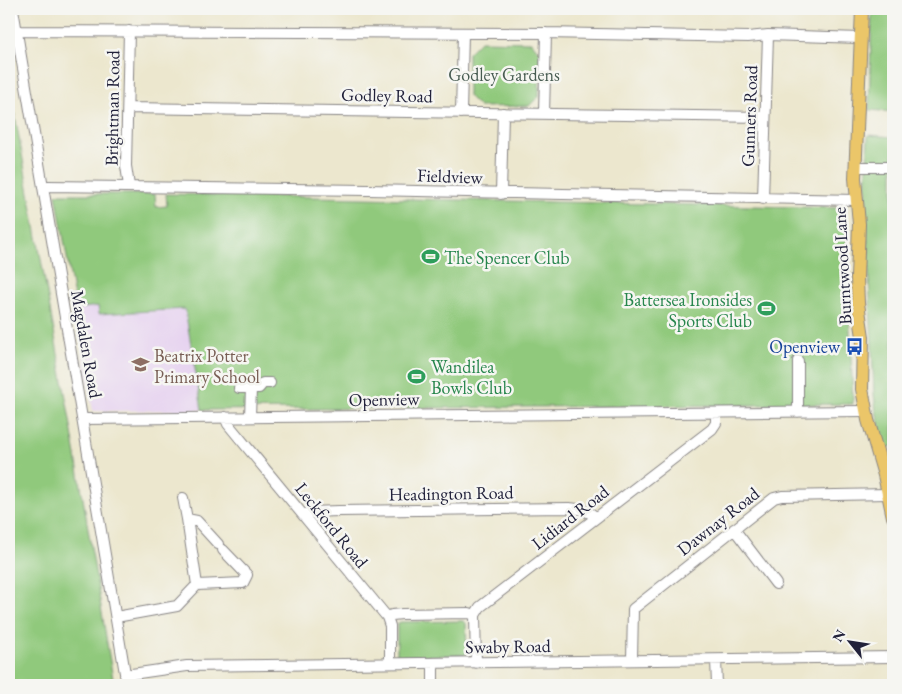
<svg xmlns="http://www.w3.org/2000/svg" width="902" height="694" font-family="'EB Garamond',serif">
  <style>
    .built { fill: #e6d2f0 }
    .green { fill: #90c97c; stroke: #59765c }
    .lines { fill: none; stroke-linecap: round; stroke-linejoin: round }
    .minor-casing { stroke: #878484; stroke-width: 12 }
    .major-casing { stroke: #878484; stroke-width: 14 }
    .minor { stroke: #fff; stroke-width: 10 }
    .major { stroke: #ebc669; stroke-width: 12 }
    .labels { text-anchor: middle; dominant-baseline: central; stroke-width: 5; stroke-linejoin: round; paint-order: stroke }
    .park-label { font-size: 18px; fill: #485c52; stroke: #f6f6f2 }
    .street-label { font-size: 18px; fill: #22223b; stroke: #f6f6f2 }
    .leisure-label { font-size: 18px; fill: #27864d; stroke: #f6f6f2; text-anchor: start }
    .transit-label { font-size: 18px; fill: #164399; stroke: #f6f6f2; text-anchor: end }
    .education-label { font-size: 18px; fill: #785e54; stroke: #f6f6f2; text-anchor: start }
  </style>
  <rect width="100%" height="100%" fill="#f6f6f2"/>
  <filter id="ink" filterUnits="userSpaceOnUse"><feTurbulence type="fractalNoise" baseFrequency=".02" numOctaves="2"/><feDisplacementMap in="SourceGraphic" scale="10" xChannelSelector="R" yChannelSelector="G"/><feConvolveMatrix kernelMatrix="1 2 1 2 8 2 1 2 1" color-interpolation-filters="sRGB"/></filter>
  <filter id="wash" filterUnits="userSpaceOnUse"><feTurbulence type="fractalNoise" baseFrequency=".0096" numOctaves="4" result="noise"/><feDisplacementMap in="SourceGraphic" scale="20" xChannelSelector="R" yChannelSelector="G"/><feGaussianBlur stdDeviation="1.12" result="paint"/><feColorMatrix in="noise" values="0 0 0 0 0 0 0 0 0 0 0 0 0 0 0 0 0 1.4 0 .05"/><feComposite in="paint" operator="in"/></filter>
  <g filter="url(#wash)">
    <rect width="100%" height="100%" fill="#ece7ce"/>
    <path class="built" d="M98,306L99,314L185,309L202,410L93,411L76,309Z"/>
    <path class="green" d="M872,9H893V112L869,110Z
      M480,41L531,42L540,52L539,96L529,106L479,107L468,96V53Z
      M9,82L70,420L114,685H15L9,674Z
      M868,135L893,137V446L885,448L876,411L874,394L866,205Z
      M56,194H155L156,207L167,206L166,194L845,208L853,404L202,410L185,309L99,314L98,306L76,309Z
      M463,621L466,623L467,652L465,655L400,656L397,654V624L400,622Z"/>
  </g>
  <g filter="url(#ink)">
    <g class="lines">
      <defs>
        <path id="minor" d="M13,9L127,685
          M17,31L546,33L748,37L768,35L860,38
          M128,108L765,117
          M461,113L463,33
          M544,114L546,33
          M855,167H893
          M129,186L126,166L129,31
          M44,188L48,186L368,190L856,200
          M501,194L503,113
          M763,199L768,35
          M798,361V412
          M239,388H259L263,383H270
          M225,417L228,424L387,617L390,626V663
          M250,417L251,388
          M83,419L866,411
          M183,498L187,519
          M304,515L310,512L339,511L569,508C579,509 589,510 596,518
          M734,529L776,584
          M197,585L243,583L247,575L223,550
          M116,617L177,606L197,585L187,519L197,521L218,544
          M387,617L392,615L402,614L469,613L475,615
          M632,660L633,609L774,498L782,496L889,494
          M716,660L717,685
          M476,663L475,615L480,607L712,429L716,423V413
          M125,675L187,666L893,657
          M433,685V663"/>
        <path id="major" d="M862,9L855,178L859,224L857,278L858,303L863,337L862,389L868,420L884,475L893,517"/>
      </defs>
      <use href="#minor" class="minor-casing"/>
      <use href="#major" class="major-casing"/>
      <use href="#minor" class="minor"/>
      <use href="#major" class="major"/>
    </g>
  </g>
  <defs>
    <symbol id="stadium-bare" viewBox="-9 -9 18 18"><path d="M0-5a6.5 5 0 1 0 0 10a6.5 5 0 1 0 0-10ZM-3.5-1.8h7v3.6h-7Z" fill="#2e9e5b" stroke="#f6f6f2" stroke-width="2.5" paint-order="stroke"/></symbol>
    <symbol id="bus-bare" viewBox="-9 -9 18 18"><path d="M-5-6H5V4H4V6H2V4H-2V6H-4V4H-5ZM-3.5-4V0h7V-4ZM-3.5 1.2v1.5H-2V1.2ZM2 1.2v1.5H3.5V1.2Z" fill="#1a4fb4" stroke="#f6f6f2" stroke-width="2.5" paint-order="stroke"/></symbol>
    <symbol id="school-bare" viewBox="-9 -9 18 18"><path d="M0-5L7-2L0 1L-7-2ZM-4 1L0 2.5L4 1V4Q0 6-4 4Z" fill="#8d6e63" stroke="#f6f6f2" stroke-width="2.5" paint-order="stroke"/></symbol>
  </defs>
  <g fill-rule="evenodd">
    <use href="#stadium-bare" x="418" y="244" width="25" height="25"/>
    <use href="#stadium-bare" x="754" y="296" width="25" height="25"/>
    <use href="#bus-bare" x="842" y="334" width="25" height="25"/>
    <use href="#school-bare" x="128" y="352" width="25" height="25"/>
    <use href="#stadium-bare" x="404" y="364" width="25" height="25"/>
  </g>
  <g class="labels">
    <g class="park-label">
      <text x="504" y="74">Godley Gardens</text>
    </g>
    <g class="street-label">
      <text transform="translate(387 95) rotate(1)">Godley Road</text>
      <text transform="translate(112 108) rotate(-89)">Brightman Road</text>
      <text transform="translate(749 116) rotate(-88)">Gunners Road</text>
      <text transform="translate(450 176) rotate(2)">Fieldview</text>
      <text transform="translate(842 266) rotate(-93)">Burntwood Lane</text>
      <text transform="translate(87 344) rotate(80)">Magdalen Road</text>
      <text transform="translate(384 399) rotate(-1)">Openview</text>
      <text transform="translate(451 493) rotate(-1)">Headington Road</text>
      <text transform="translate(570 517) rotate(-38)">Lidiard Road</text>
      <text transform="translate(718 521) rotate(-38)">Dawnay Road</text>
      <text transform="translate(332 525) rotate(51)">Leckford Road</text>
      <text transform="translate(508 646) rotate(-1)">Swaby Road</text>
    </g>
    <g class="leisure-label">
      <text x="444" y="257">The Spencer Club</text>
      <text x="752" y="299" text-anchor="end">Battersea Ironsides<tspan x="752" dy="21">Sports Club</tspan></text>
      <text x="431" y="366">Wandilea<tspan x="431" dy="21">Bowls Club</tspan></text>
    </g>
    <g class="transit-label">
      <text x="840" y="346">Openview</text>
    </g>
    <g class="education-label">
      <text x="154" y="355">Beatrix Potter<tspan x="154" dy="21">Primary School</tspan></text>
    </g>
  </g>
  <rect width="902" height="694" fill="none" stroke="#f6f6f2" stroke-width="30"/>
  <g transform="translate(850 642) rotate(300)" stroke="#f6f6f2" stroke-width="4" paint-order="stroke">
  <path d="M0-4L9 19L0 12L-9 19Z" fill="#22223b"/>
  <text y="-8" font-size="14" font-weight="bold" text-anchor="middle" fill="#22223b">N</text>
  </g>
</svg>
